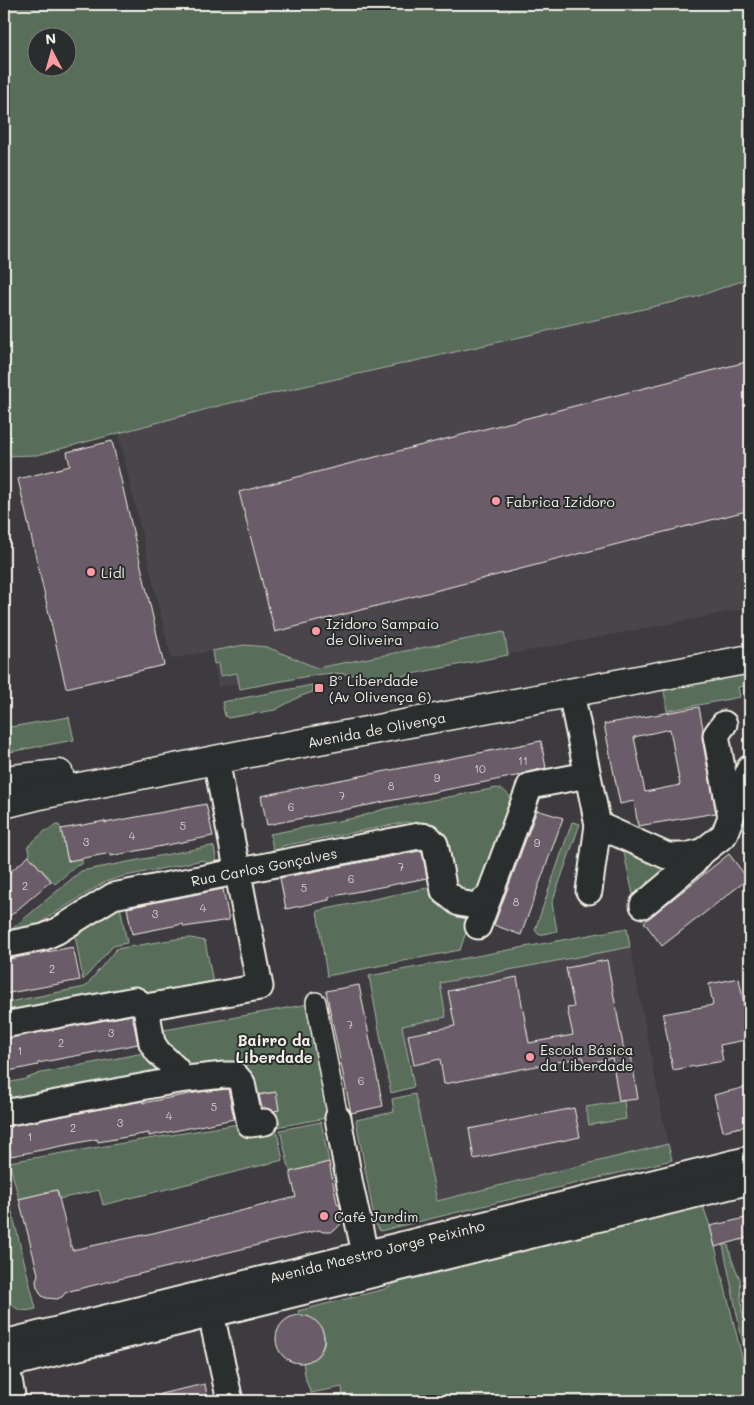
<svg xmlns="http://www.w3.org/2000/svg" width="754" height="1405" font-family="Mali,sans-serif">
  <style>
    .built { fill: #4a454b }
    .green { fill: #586e5a; stroke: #a6b0a1; fill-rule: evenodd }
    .building { fill: #6a5b67; stroke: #f4f1e8; fill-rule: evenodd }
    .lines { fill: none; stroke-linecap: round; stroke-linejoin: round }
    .pedestrian-casing { stroke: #f4f1e8; stroke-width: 22 }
    .minor-casing { stroke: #f4f1e8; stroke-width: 29 }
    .primary-casing { stroke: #f4f1e8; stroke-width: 31 }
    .pedestrian { stroke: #2a2d2e; stroke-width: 19 }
    .minor { stroke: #2a2d2e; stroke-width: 25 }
    .primary { stroke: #2a2d2e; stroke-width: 28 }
    .poi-dot { fill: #ff9aa2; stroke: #2a2d2e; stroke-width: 2 }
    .labels { text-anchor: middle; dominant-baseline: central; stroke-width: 4; stroke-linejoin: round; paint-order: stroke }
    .number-label { font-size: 11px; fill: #d2ccc8 }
    .poi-label { font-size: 14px; fill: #f4f1e8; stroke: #2a2d2e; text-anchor: start }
    .street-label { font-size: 14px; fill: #f4f1e8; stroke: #2a2d2e }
    .neighbourhood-label { font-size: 15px; font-weight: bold; fill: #f4f1e8; stroke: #2a2d2e }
  </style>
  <rect width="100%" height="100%" fill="#3d3b3f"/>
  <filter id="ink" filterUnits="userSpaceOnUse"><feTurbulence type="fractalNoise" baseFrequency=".02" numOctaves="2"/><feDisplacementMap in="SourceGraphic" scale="10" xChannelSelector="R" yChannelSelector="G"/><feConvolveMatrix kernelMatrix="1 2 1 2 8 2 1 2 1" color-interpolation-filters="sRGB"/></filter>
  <g filter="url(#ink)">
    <path class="built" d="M750,278V608L508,655L504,632L218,687L212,651L171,659L118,432L222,405L696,297Z
      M630,947L668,1144L437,1201L395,991Z
      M750,1216V1282L735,1220Z"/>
    <path class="green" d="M4,4H743L750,25V278L696,297L222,405L38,455L4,456ZM38,38H68V68H38Z
      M504,632L508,655L392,678L333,673L314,675L240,689L237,673L220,676L218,663L214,664L212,651L244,645L267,647L317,668Z
      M750,673V685L738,687L740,697L667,711L664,690Z
      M312,685L313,692L301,696L275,710L228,718L225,716L222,702Z
      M69,717L74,740L4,753V728Z
      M497,788C505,790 509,794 512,801L483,885C474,895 471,897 458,892L416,827L408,822L282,846L280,854H274L270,834L359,817L384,809Z
      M572,822L580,824L552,903L557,931L539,935L535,930Z
      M57,825H59L61,829L68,861L82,858V864L76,866L55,884L29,856L30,852L27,847L45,831Z
      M211,846L214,847L217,863L211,867L203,860L121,877L105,882L44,920L41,929L11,937L12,929L81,871Z
      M623,849L658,867L667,868L668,871L634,899Z
      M436,886L469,917L470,920L460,950L327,976L317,911Z
      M120,906L127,943L113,946L83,980L75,935Z
      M627,928L630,947L440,983L446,1017L402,1026L414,1087L391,1093L369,976Z
      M191,938L205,941L214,988L4,1016V1003L85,987L116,949L176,939Z
      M309,1004L332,1117L276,1127L283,1160L103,1205L99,1190L59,1199L57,1190L19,1199L9,1162L244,1123L276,1126L272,1111L279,1110L276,1092L254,1095L188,1068L160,1035L163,1030L170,1029Z
      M149,1052L162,1073L4,1105V1083L22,1080L41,1073Z
      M415,1094L437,1201L668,1144L672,1160L380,1231L375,1223L356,1120L394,1112L392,1099Z
      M624,1101L626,1119L589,1125L586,1107Z
      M321,1122L329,1162L290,1172L280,1130Z
      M702,1203L710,1226L750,1390V1401H343L342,1387L311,1393L306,1381L303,1362C333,1359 332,1319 299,1315L298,1311L385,1289L412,1274Z
      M11,1208L36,1309C28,1311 20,1312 13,1306C0,1294 4,1229 4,1210Z
      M723,1245H728L732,1260L740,1279L742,1312L750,1332V1379Z"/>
    <path class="building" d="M750,361V510L275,632L239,492Z
      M112,441L164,665L66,688L18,479L70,466L67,452Z
      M699,707L703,729L702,738L716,813L638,826L634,801L620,804L604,724ZM670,729L680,785L645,792L634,737Z
      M541,741L546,768L527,772L521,775L267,825L261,796L314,785Z
      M206,804L213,836L111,856V853L68,861L61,829L105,821V823Z
      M537,810L563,818L521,935L494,925Z
      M420,851H422L427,878L329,897V900L286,909L280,878Z
      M729,854L748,879L662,946L644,922Z
      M29,856L51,881L4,921V877Z
      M223,889L229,920L184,927L183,924L132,934L127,908Z
      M73,947L80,980L4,994V960Z
      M607,960L625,1056L631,1055L638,1099L619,1101L612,1058L585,1064L583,1057L444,1084L440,1059L414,1065L408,1035L455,1026L448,991L517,977L529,1043L573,1035L567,1008L574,1007L566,968Z
      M739,978L750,1039L720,1045L723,1061L673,1070L663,1014L713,1005L709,984Z
      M359,985L383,1106L351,1113L326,991Z
      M132,1015L138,1044L38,1063V1065L4,1072V1039Z
      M750,1086V1125L723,1131L714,1095Z
      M228,1089L234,1119L149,1136V1133L98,1142L97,1139L11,1156L5,1127L143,1101V1103L200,1092Z
      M276,1092L279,1110L274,1111L270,1109L262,1108L259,1095Z
      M574,1108L580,1137L474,1159L469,1129Z
      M329,1162L337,1203L340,1206L343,1219L340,1225L335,1230L330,1232H323L319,1230L66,1292L62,1297L57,1299L46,1298L42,1296L37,1287L36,1281L38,1274L19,1199L57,1190L72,1250L153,1233L296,1197L290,1172Z
      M750,1217V1237L715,1247L710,1226Z
      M276 1339a24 24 0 1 1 48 0a24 24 0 1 1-48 0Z
      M205,1384L208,1401H161L160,1394Z"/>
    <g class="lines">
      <defs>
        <path id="pedestrian" d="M316,1002L338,1118"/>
        <g id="minor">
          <path d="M571,693L598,825L667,856H685L702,852L724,835L750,768"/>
          <path d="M724,724L716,735L731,817"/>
          <path d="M589,891L598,825"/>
          <path d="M643,905L693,863L702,852"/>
          <path d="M478,926L530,786L587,775"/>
          <path id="s1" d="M4,945L44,937L57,931L113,896L419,836L428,837L435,844L444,891L459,903L475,906L488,898"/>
          <path d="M146,1007L152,1043L158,1052L176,1069L178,1080"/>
          <path d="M4,1025L135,1000L146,1007L260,987L216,760"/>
          <path d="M4,1113L178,1080L224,1075H235L242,1083L250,1124L265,1122"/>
          <path d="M338,1118L350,1185L365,1253"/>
          <path d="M211,1314L230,1401"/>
          <path id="s2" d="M4,1343L750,1159"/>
          <path d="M4,1352L13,1401"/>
          <path d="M6,1365L750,1181"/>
        </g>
        <g id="primary">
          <path d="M4,780L59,774"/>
          <path id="s3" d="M4,804L40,795L255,752L750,659"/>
        </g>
      </defs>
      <use href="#pedestrian" class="pedestrian-casing"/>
      <use href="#minor" class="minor-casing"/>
      <use href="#primary" class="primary-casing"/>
      <use href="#pedestrian" class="pedestrian"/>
      <use href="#minor" class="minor"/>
      <use href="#primary" class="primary"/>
    </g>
  </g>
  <g class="poi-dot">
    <circle cx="496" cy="501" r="5"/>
    <circle cx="91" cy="572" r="5"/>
    <circle cx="316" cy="631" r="5"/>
    <rect x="314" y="683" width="10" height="10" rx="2.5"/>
    <circle cx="530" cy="1057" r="5"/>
    <circle cx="324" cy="1216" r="5"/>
  </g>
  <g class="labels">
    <g class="number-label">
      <text x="523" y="760">11</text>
      <text x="480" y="768">10</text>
      <text x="437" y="777">9</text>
      <text x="391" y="785">8</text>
      <text x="342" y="795">7</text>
      <text x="291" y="806">6</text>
      <text x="183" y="825">5</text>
      <text x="132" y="835">4</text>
      <text x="86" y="841">3</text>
      <text x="537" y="842">9</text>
      <text x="401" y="866">7</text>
      <text x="351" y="878">6</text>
      <text x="25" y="885">2</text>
      <text x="304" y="887">5</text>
      <text x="516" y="901">8</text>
      <text x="203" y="907">4</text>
      <text x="155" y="913">3</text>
      <text x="52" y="968">2</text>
      <text x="350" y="1024">7</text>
      <text x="111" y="1032">3</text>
      <text x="61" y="1042">2</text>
      <text x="20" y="1050">1</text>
      <text x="361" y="1080">6</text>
      <text x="214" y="1106">5</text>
      <text x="169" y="1115">4</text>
      <text x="120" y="1122">3</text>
      <text x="73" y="1127">2</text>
      <text x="30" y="1136">1</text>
    </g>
    <g class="poi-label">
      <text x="506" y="501">Fabrica Izidoro</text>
      <text x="101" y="572">Lidl</text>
      <text x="326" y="623">Izidoro Sampaio<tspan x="326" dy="16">de Oliveira</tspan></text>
      <text x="329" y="680">Bº Liberdade<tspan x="329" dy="16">(Av Olivença 6)</tspan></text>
      <text x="540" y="1049">Escola Básica<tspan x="540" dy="16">da Liberdade</tspan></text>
      <text x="334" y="1216">Café Jardim</text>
    </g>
    <g class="street-label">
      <text stroke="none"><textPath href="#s3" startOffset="380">Avenida de Olivença</textPath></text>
      <text stroke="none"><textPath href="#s1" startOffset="275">Rua Carlos Gonçalves</textPath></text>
      <text stroke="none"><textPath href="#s2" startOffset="384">Avenida Maestro Jorge Peixinho</textPath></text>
    </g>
    <g class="neighbourhood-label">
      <text x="274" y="1040">Bairro da<tspan x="274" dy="17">Liberdade</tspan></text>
    </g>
  </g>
  <rect width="754" height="1405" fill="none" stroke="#2a2d2e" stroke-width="20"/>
  <rect x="10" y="10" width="734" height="1385" fill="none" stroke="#f4f1e8" stroke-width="2" filter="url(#ink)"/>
  <g transform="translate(52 52) rotate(354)"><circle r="24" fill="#2a2d2e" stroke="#7b7b78"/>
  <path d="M0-4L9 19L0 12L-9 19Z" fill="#ff9aa2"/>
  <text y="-8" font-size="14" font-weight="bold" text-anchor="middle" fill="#f4f1e8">N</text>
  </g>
</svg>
